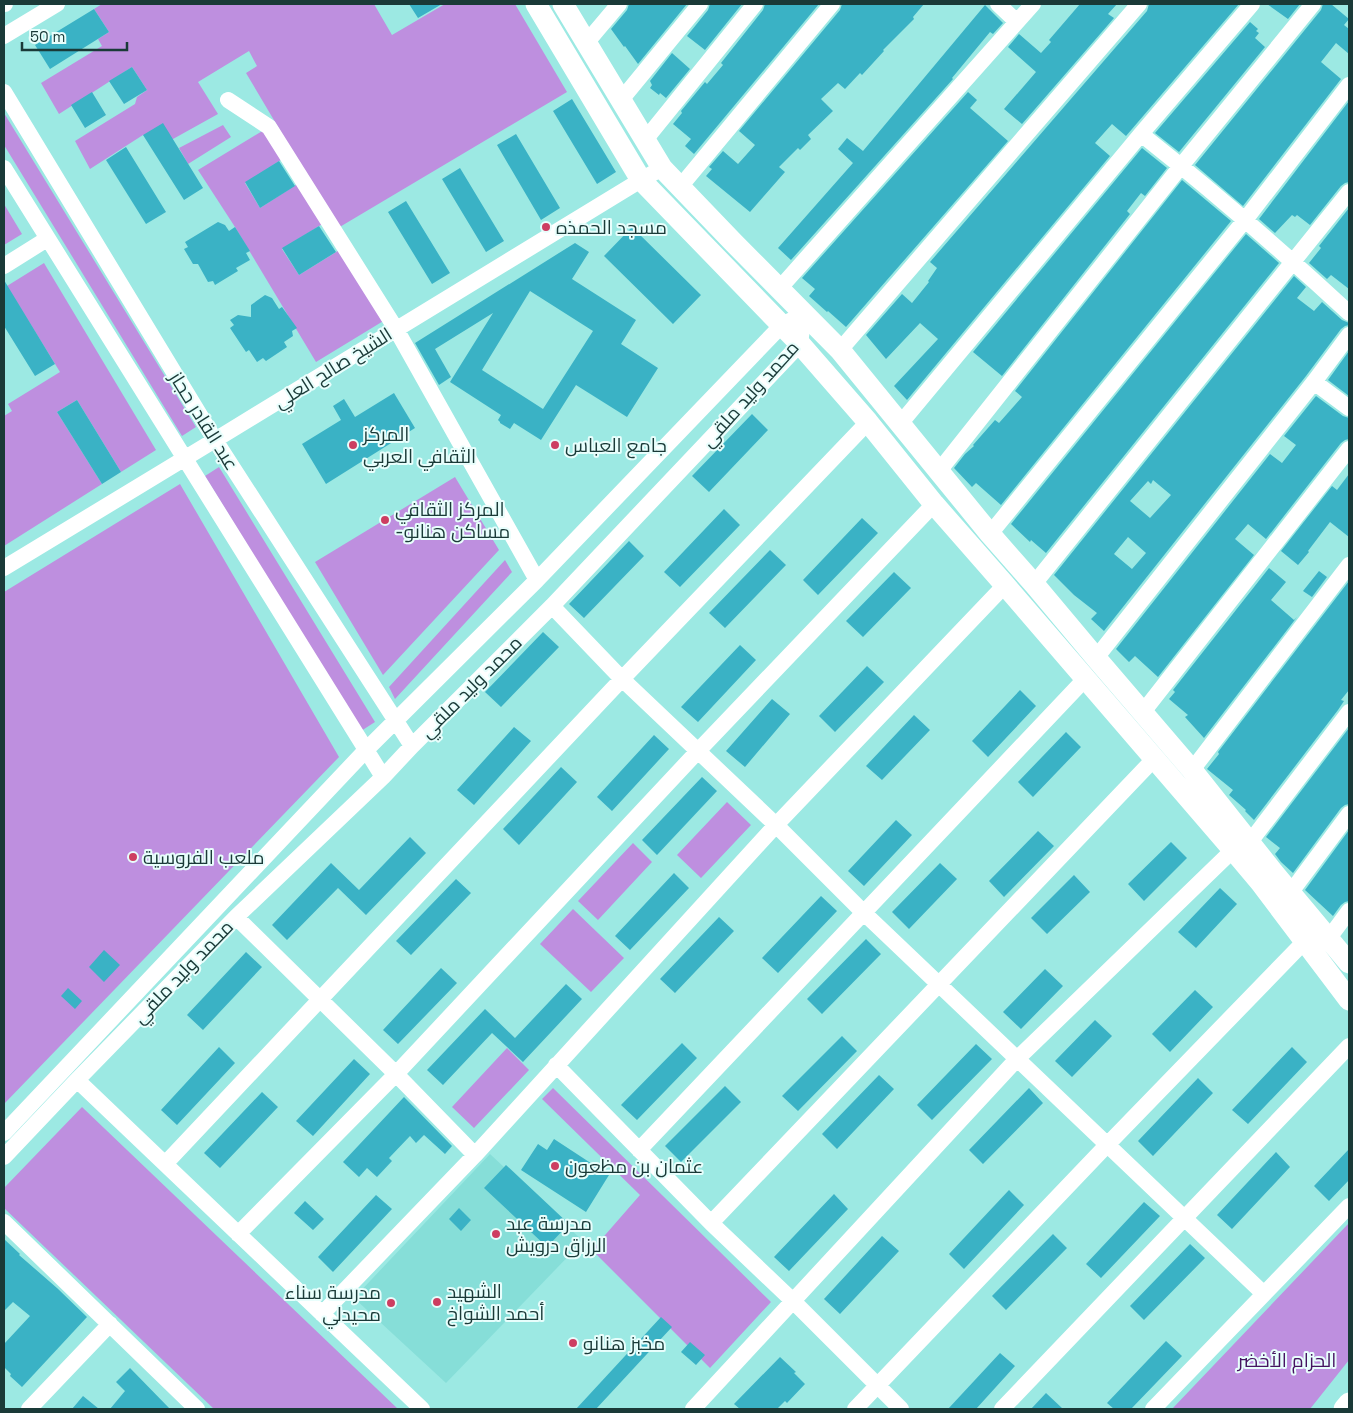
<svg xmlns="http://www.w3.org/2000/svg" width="1353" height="1413" font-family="'Space Grotesk',Cairo,sans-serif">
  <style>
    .built { fill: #86ded8 }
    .green { fill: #be8fdf }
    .building { fill: #3ab2c5; fill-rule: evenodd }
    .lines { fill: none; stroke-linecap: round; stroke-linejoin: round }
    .minor { stroke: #fff; stroke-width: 16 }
    .major { stroke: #fff; stroke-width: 21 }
    .poi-dot { fill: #cd3e61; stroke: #e8fefc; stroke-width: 2 }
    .labels { text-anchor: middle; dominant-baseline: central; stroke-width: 4; stroke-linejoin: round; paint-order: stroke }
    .poi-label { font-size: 19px; fill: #1a3a38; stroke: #e8fefc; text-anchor: start }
    .street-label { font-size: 19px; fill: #1a3a38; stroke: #e8fefc }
    .park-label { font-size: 19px; fill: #451360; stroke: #e8fefc }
  </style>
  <rect width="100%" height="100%" fill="#9ce9e3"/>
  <path class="built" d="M490,1154L583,1241L446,1383L354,1298Z"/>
  <path class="green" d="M102,4H374L392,35L445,4H515L567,92L338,228L246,73L257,66L249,51L198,82L218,114L173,139L143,135L90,169L75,141L135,104L137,97L147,90L132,67L59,114L41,83L102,46L98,39L109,32L94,9Z
    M4,113L196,427L182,436L4,145Z
    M223,125L231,137L188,164L179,148Z
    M269,127L284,158L245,183L260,208L299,183L324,223L282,249L299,275L341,249L385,320L316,362L235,227L198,170Z
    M4,204L22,234L4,245Z
    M44,263L156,450L121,472L77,400L57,412L102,484L4,546V416L12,411L8,404L60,372L7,286Z
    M219,467L375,722L361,731L205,476Z
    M455,477L499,550L383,675L315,562Z
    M180,484L339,757L4,1104V592Z
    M505,560L512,572L395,699L389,687Z
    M727,802L751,825L701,878L677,855Z
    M633,843L652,862L598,920L578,901Z
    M573,909L624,958L591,992L540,944Z
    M507,1048L529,1070L474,1128L452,1107Z
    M553,1088L771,1302L710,1368L592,1250L640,1195L542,1099Z
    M82,1107L398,1409H214L4,1208V1188Z
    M1349,1223V1360L1310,1409H1172Z"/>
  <path class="building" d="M409,4H442L418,18Z
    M629,4H687L638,64L625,46L624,47L611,29L627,10Z
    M710,4H742L705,50L687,36L708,10Z
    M765,4H819L694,154L685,146L691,139L673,124L682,113L681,111L705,82L707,84L723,65L721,63L763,10Z
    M842,4H924L913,17L914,19L883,50L884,51L862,75L860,73L845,89L838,83L821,99L833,111L808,135L811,139L800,150L798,148L779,167L785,172L750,212L706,176L712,169L709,167L723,151L738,164L755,145L739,131L840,10Z
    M1080,4H1117L1108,14L1114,18L1022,124L1004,109L1036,72L1008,47L1019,34L1041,53L1051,42L1049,40Z
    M1149,4H1239L1126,136L1112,124L1095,143L1110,156L907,400L894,386L938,339L920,323L886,359L866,335L902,294L912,303L929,282L928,281L937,268L930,262L1147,11Z
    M1267,4H1300L1288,19Z
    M1323,4H1331L1349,19L1344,25L1349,29V54L1336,43L1321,62L1341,79L1243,206L1195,165L1321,10Z
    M985,5L1003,23L993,34L990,32L952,78L953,79L791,260L778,248L853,163L838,149L847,138L863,151Z
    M94,9L109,32L50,69L35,45Z
    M1250,22L1258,29L1256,31L1259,33L1255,38L1265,47L1179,152L1155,133Z
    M672,53L690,69L666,98L660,93L659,95L650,88L652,85L650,81Z
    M132,67L147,90L124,104L109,81Z
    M92,92L106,115L85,128L71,105Z
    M968,92L977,100L970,108L1008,141L846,327L828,311L827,312L809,296L815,289L802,278Z
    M572,99L616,172L597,184L553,111Z
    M1349,101V182L1345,183L1341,186L1310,225L1297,215L1295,217L1292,215L1275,233L1259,219Z
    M163,123L203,188L184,200L143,135Z
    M516,134L560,208L541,220L497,145Z
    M126,147L166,212L146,224L106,160Z
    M1142,148L1167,168L1145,196L1141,193L1127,211L1130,214L1002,376L973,352Z
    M279,161L295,186L260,208L245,182Z
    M460,168L504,241L486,252L442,179Z
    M1182,180L1231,221L1001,505L976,483L972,487L954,468L965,454L974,446L973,445L995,420L999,423L1022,397L1015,391Z
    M406,201L450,273L432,284L388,212Z
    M1349,208V289L1331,275L1327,279L1309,263L1321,248L1319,246Z
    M218,222L225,225L229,231L235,227L250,251L246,253L250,260L236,268L238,271L215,285L213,281L208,282L198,264H193L184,249L188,247L185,242Z
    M319,226L336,252L299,275L282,248Z
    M632,227L701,295L673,324L604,256Z
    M1246,234L1279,263L1046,553L1031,540L1030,542L1011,524Z
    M575,243L589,252L572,279L636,320L621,344L658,368L627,417L576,385L541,440L514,423L510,429L500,423V422L498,420L501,415L450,382L493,313L435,349L451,377L439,385L415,343ZM530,291L593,331L543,409L482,370Z
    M1294,276L1306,287L1297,298L1314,311L1322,302L1342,320L1349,323V325L1345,326L1341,329L1306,376L1104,631L1091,619L1097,613L1074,595L1054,575ZM1153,480L1171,495L1150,518L1130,501L1148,481L1151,484ZM1128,537L1146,553L1132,569L1114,554Z
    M4,280L55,364L35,376L4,326Z
    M265,295L272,298L279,309L282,307L297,328L292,331L293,336L284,342L287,347L266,361L263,358L257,362L249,350L246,352L230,328L234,325L230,320L238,315L251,317V305Z
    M1349,351V396L1328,380Z
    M394,393L415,428L326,484L302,444L341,420L333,406L344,399L355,417Z
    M1316,396L1343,416L1349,418V439L1345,440L1341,443L1266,539L1248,524L1235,539L1254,555L1158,677L1135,656L1129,662L1116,649L1270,454L1282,463L1296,445L1284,436Z
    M77,400L121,472L102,484L57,412Z
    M752,414L768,430L709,492L692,476Z
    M1349,474V537L1330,522L1308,551L1309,552L1298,565L1281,551L1332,486L1337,490Z
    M724,509L740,525L680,587L664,572Z
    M862,518L878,533L818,595L803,580Z
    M629,541L644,556L584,618L569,604Z
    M770,550L786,565L725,628L709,613Z
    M1269,568L1286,582L1271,600L1294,620L1297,617L1204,738L1185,717L1188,715L1169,699L1175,692L1173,690Z
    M1319,571L1327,577L1312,597L1303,591Z
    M894,572L911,588L863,637L846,621Z
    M1349,581V690L1341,700L1344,701L1338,710L1254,820L1245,811L1246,810L1229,795L1233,790L1207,769L1219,754L1218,752Z
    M543,632L559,647L501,707L485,692Z
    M740,645L756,660L698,722L681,707Z
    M867,666L884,682L835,732L819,716Z
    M1020,690L1036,706L988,757L972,741Z
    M772,699L790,714L745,767L726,751Z
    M914,715L930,730L882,780L866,766Z
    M514,727L531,741L474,805L457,790Z
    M1349,728V804L1345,805L1341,808L1293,873L1281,862L1275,854L1280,848L1266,837Z
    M1066,732L1081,747L1033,797L1018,782Z
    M654,735L669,749L612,811L597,797Z
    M561,767L577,782L519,845L503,829Z
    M702,777L717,791L657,855L642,840Z
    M896,820L912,835L864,886L848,871Z
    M1349,830V901L1345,902L1341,905L1333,916L1305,890Z
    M1038,831L1054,846L1004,897L989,881Z
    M410,837L426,853L366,915L338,888L287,940L272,925L331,863L359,890Z
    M1171,842L1187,858L1144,901L1128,884Z
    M940,863L957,879L909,929L892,912Z
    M674,873L689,888L630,950L615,936Z
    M1074,875L1090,892L1047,934L1031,918Z
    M456,879L471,893L411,955L396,941Z
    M1220,888L1237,904L1196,948L1178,932Z
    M821,896L837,911L778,973L762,958Z
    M719,917L734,931L675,993L660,979Z
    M866,939L881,954L822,1014L807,999Z
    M104,950L120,965L104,982L89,967Z
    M246,952L262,967L203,1030L187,1015Z
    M441,968L457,983L398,1044L383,1030Z
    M1045,969L1063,986L1021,1029L1003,1012Z
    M566,984L582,999L523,1062L492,1033L443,1085L427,1070L485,1009L515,1038Z
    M68,988L82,1001L75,1009L61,996Z
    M1195,990L1213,1007L1170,1052L1152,1034Z
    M1095,1020L1112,1036L1072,1077L1055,1061Z
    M842,1036L857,1051L798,1111L782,1096Z
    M682,1043L697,1058L637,1120L621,1105Z
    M976,1044L992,1059L932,1120L917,1105Z
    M219,1047L235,1063L177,1125L161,1110Z
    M1292,1047L1307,1062L1248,1124L1232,1110Z
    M354,1059L370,1074L313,1136L296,1121Z
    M879,1075L894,1089L837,1149L822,1134Z
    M1198,1078L1213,1093L1153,1156L1138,1141Z
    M725,1086L741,1102L681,1162L665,1146Z
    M1029,1088L1043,1103L983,1164L969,1150Z
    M262,1092L278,1107L220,1168L204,1153Z
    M404,1097L452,1146L445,1154L424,1135L416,1143L410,1136L389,1158L392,1161L377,1177L367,1168L359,1177L343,1162Z
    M554,1139L609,1175L586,1212L521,1170L538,1144L547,1150Z
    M1349,1149V1180L1329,1201L1314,1186Z
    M1276,1152L1290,1167L1232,1229L1217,1215Z
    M506,1165L569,1224L547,1247L484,1188Z
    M1009,1190L1024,1205L964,1269L949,1254Z
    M834,1194L848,1209L789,1271L774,1257Z
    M376,1195L392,1209L333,1272L318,1257Z
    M305,1201L324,1219L313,1230L294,1213Z
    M1144,1202L1160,1216L1101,1278L1086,1264Z
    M459,1208L471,1220L461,1231L449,1219Z
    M1053,1234L1067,1248L1006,1310L992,1296Z
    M882,1236L899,1251L840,1314L824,1299Z
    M4,1239L20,1254L19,1255L57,1288L87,1317L22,1387L10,1376L11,1374L4,1367V1344L30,1316L13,1302L4,1311Z
    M1190,1244L1205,1258L1144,1320L1130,1306Z
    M661,1317L672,1327L596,1409H576Z
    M1166,1341L1182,1356L1131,1409H1114L1107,1403Z
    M690,1342L705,1355L696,1365L681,1352Z
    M1000,1353L1015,1366L976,1409H948Z
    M780,1357L796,1372L794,1373L805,1384L787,1403L785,1401L777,1409H740L734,1404Z
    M130,1368L170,1409H110L125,1391L116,1382Z
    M1046,1393L1063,1409H1031Z
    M83,1396L99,1409H72Z"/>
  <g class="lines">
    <path class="minor" d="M4,4H5
      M998,4L1017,22
      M4,36L57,4
      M587,42L619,4
      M4,92L215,440L412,746
      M228,100L269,127L396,329L537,580
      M621,100L700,4
      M1141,134C1213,191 1282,251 1349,313
      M645,140L755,4
      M4,168L383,777
      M680,187L832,4
      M4,266L47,239
      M779,289L1033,4
      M840,350L1139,4
      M1314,382L1349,408
      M900,424L1141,134L1252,4
      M939,471L1181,166L1313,4
      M990,534L1245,220L1349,85
      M4,568L215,440L641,180L662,168
      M1034,584L1349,192
      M552,606L622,679L776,825L864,913L1264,1294
      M1096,658L1314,382L1349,335
      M1143,712L1349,449
      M1192,770L1349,565
      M1291,892L1349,814
      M236,917L396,1074L475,1155
      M1329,938L1349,911
      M556,1065L711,1223L793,1301L901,1409
      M77,1080L422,1409
      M4,1133L366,750L537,580L782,325L792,320
      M639,1150L1085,679
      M4,1157L77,1080L236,917L383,777L412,746L552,606L800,344L804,314
      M165,1164L622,679L868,422
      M4,1222L197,1409
      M711,1223L1154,759
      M238,1234L396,1074L698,751L934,504
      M322,1314L475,1155L776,825L1005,585
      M29,1409L110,1324
      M693,1409L1017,1059L1233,850L1250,842L1349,712
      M855,1409L1107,1145L1304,942
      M1002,1409L1349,1046
      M1153,1409L1349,1206"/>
    <path class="major" d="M536,4L641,180L800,344L868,422L934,504L1005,585L1233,850L1260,882L1349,1000
      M563,4L662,168L734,243L840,350L990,534L1034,584L1096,658L1192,770L1273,872L1349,963
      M1344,1409L1349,1403"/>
  </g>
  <g class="poi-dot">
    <circle cx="546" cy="227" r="5"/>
    <circle cx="353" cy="445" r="5"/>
    <circle cx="555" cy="445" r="5"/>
    <circle cx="385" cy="520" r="5"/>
    <circle cx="133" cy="857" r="5"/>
    <circle cx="555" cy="1166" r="5"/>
    <circle cx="496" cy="1234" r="5"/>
    <circle cx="437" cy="1302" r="5"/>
    <circle cx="391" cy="1303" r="5"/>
    <circle cx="573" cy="1343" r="5"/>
  </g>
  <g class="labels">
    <g class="poi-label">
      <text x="556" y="227">مسجد الحمذه</text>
      <text x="363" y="434">المركز<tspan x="363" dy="22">الثقافي العربي</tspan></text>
      <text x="565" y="445">جامع العباس</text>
      <text x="395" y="509">المركز الثقافي<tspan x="395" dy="22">-مساكن هنانو</tspan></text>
      <text x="143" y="857">ملعب الفروسية</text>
      <text x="565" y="1166">عثمان بن مظعون</text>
      <text x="506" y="1223">مدرسة عبد<tspan x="506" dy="22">الرزاق درويش</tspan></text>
      <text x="447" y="1291">الشهيد<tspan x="447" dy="22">أحمد الشواخ</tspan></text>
      <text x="381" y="1292" text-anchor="end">مدرسة سناء<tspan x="381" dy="22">محيدلي</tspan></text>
      <text x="583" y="1343">مخبز هنانو</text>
    </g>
    <g class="street-label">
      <text transform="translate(333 368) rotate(-32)">الشيخ صالح العلي</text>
      <text transform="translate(750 394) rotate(-48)">محمد وليد ملقي</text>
      <text transform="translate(204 421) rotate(58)">عبد القادر حجاز</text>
      <text transform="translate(471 687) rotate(-45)">محمد وليد ملقي</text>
      <text transform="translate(183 972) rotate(-46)">محمد وليد ملقي</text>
    </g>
    <g class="park-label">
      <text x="1287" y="1360">الحزام الأخضر</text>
    </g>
  </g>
  <rect width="1353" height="1413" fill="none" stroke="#1a3a38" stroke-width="10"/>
  <path d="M22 42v8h105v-8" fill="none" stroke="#1a3a38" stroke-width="2.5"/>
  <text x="30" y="42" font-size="15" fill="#1a3a38" stroke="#e8fefc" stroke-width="4" paint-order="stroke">50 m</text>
</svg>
